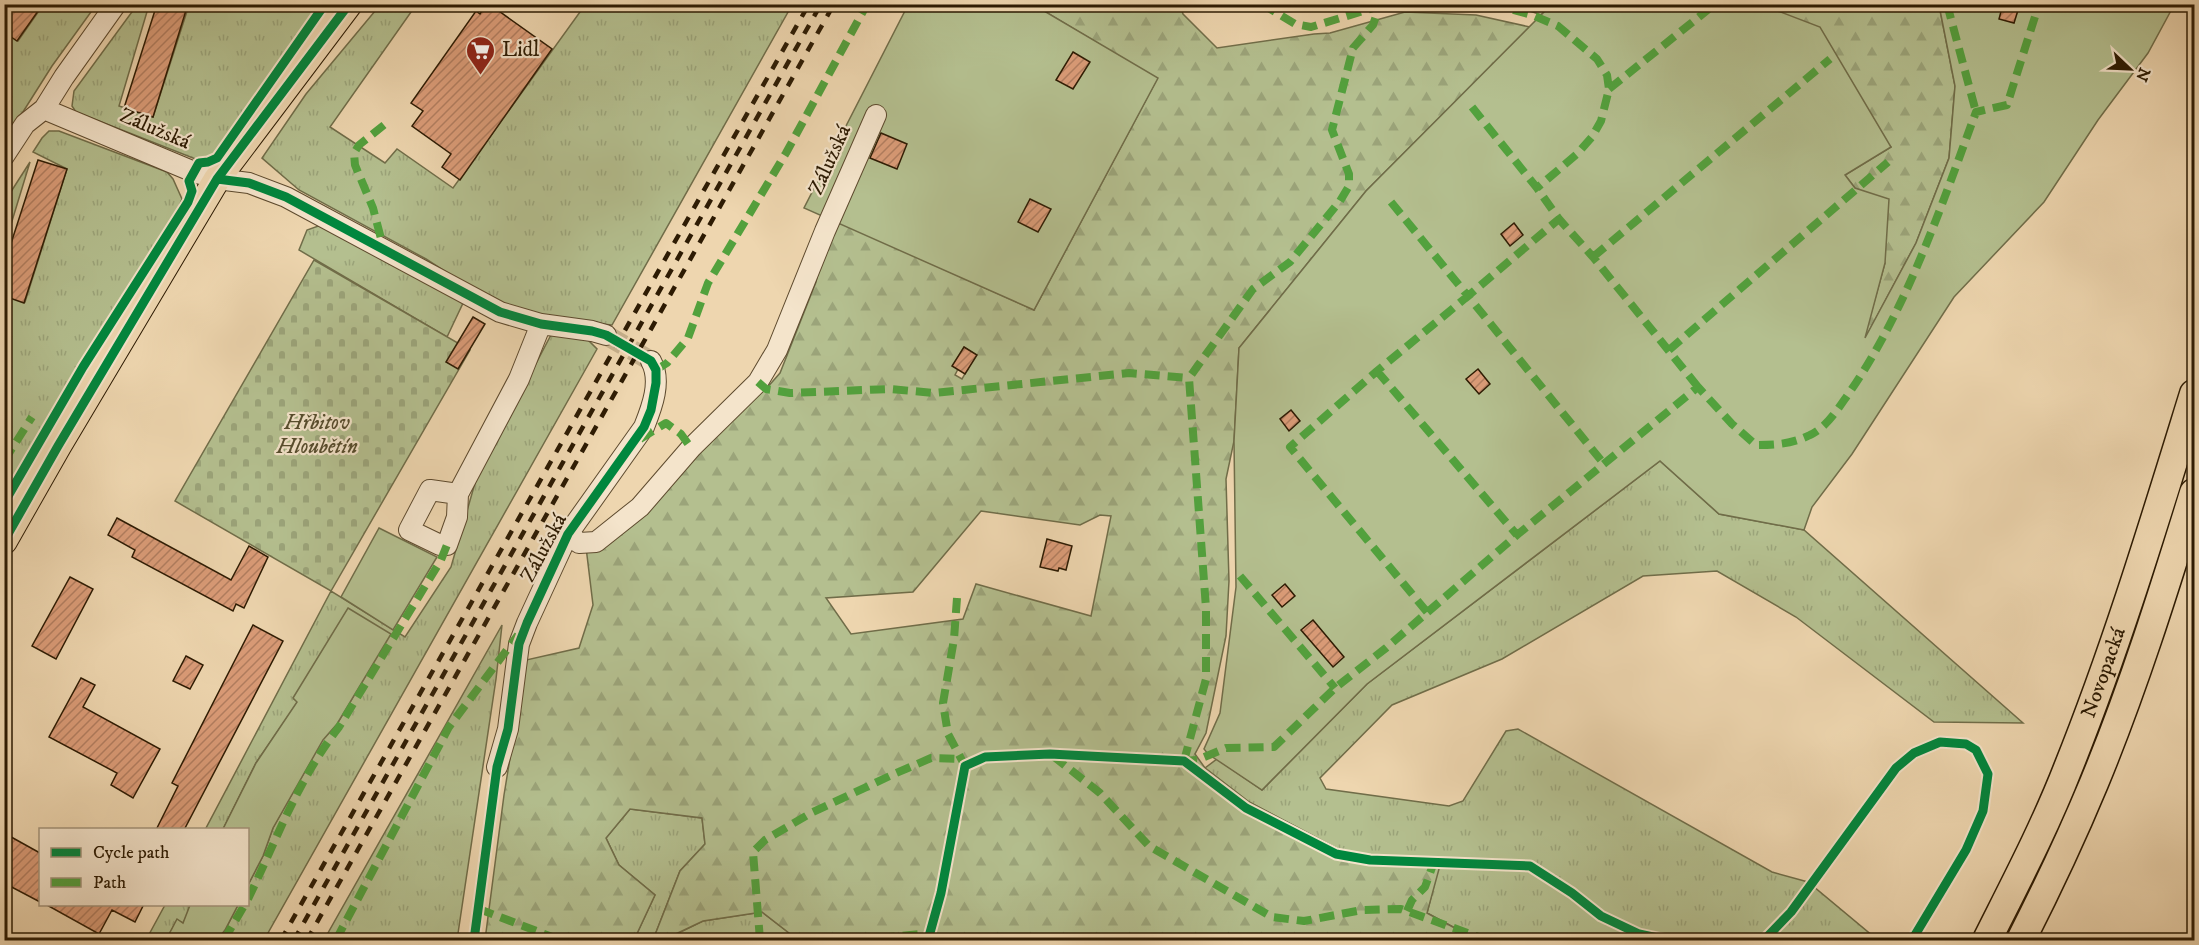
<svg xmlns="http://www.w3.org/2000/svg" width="2199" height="945" font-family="'IM FELL DW Pica',serif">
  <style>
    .grass { fill: url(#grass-tufts); stroke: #706d49; stroke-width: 1.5 }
    .forest { fill: url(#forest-firs); stroke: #706d49; stroke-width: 1.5; fill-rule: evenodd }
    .cemetery { fill: url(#cemetery-stones); stroke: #706d49; stroke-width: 1.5; fill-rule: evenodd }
    .garden { fill: #b4bf8f; stroke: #706d49; stroke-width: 1.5 }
    .building { fill: url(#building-hatch); stroke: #2d1b03; stroke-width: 1.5 }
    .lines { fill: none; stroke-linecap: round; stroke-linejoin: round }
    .minor-tunnel { stroke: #c7b18d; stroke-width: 20; stroke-dasharray: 20 10; stroke-linecap: butt }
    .minor-casing { stroke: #5d4a2e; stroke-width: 22 }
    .major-casing { stroke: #2d1b03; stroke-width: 28 }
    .highway-casing { stroke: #2d1b03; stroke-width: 31 }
    .minor { stroke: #f4e4cb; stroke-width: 20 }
    .major { stroke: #eed6af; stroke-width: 26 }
    .highway { stroke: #eed6af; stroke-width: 28 }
    .rail { stroke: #2d1b03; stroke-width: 4.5; stroke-dasharray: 10 10; stroke-linecap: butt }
    .quiet { stroke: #52a13d; stroke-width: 8; stroke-dasharray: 15 8; stroke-linecap: butt }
    .cycleway-casing { stroke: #f4e4cb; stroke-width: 13 }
    .cycleway { stroke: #00873e; stroke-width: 9 }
    .labels { text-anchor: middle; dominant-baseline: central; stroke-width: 4.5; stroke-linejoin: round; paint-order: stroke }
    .poi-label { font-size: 21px; fill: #2d1b03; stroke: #f4e4cb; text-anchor: start }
    .street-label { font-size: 21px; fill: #2d1b03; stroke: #f4e4cb }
    .park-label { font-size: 21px; font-style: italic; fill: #564c2d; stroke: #f4e4cb }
  </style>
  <defs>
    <pattern id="grass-tufts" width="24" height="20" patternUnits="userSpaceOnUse" patternTransform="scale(1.5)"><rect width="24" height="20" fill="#b4bf8f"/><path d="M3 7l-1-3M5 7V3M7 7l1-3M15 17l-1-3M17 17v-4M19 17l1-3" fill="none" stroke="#9ba47a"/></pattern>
    <pattern id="forest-firs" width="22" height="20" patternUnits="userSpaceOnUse" patternTransform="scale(1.5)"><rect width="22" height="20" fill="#b4bf8f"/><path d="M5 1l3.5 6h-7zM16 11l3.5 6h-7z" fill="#9ba47a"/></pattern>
    <pattern id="cemetery-stones" width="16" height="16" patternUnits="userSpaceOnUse" patternTransform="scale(1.5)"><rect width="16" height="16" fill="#b4bf8f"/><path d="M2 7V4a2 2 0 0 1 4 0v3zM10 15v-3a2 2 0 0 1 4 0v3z" fill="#9ba47a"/></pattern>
    <pattern id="building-hatch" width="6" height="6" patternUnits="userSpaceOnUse" patternTransform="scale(1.5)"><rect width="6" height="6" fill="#db9c78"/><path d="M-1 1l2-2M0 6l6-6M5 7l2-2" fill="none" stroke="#b27e60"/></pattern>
  </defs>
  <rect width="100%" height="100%" fill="#eed6af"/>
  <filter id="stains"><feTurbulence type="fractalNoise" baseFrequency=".00333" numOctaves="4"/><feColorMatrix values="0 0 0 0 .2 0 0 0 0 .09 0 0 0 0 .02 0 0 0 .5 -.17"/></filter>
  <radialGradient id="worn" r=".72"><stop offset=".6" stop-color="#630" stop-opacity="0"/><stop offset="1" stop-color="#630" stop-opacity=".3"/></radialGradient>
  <path class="grass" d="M43,5H96L52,66L9,134L5,135V32L18,41Z
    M137,5H149L119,106L153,117L189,5H322L215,155L206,160H198L76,112L72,106L74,91Z
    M380,5H416L330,127L385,163L397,149L453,188L585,5H792L612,325L559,320L517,313L480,294L426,259L299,190L262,158L306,94Z
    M49,131H59L167,172L173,179L182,199L175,217L85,358L5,496V296L25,302L67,169L33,152L42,138Z
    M30,162L5,244V201Z
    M321,225L464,301L447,337L299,250L307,230Z
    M552,333L586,338L597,349L264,940H217L225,930L238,905L248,904V885L263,856L273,828L323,739L337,724L390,634L294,699L298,702L256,763L223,829L205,830L331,591L405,637L451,567L477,476Z
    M1660,461L1719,514L1804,530L2023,723L1934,722L1796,617L1717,571L1643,576L1502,659L1392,705L1320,778L1326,789L1449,806L1463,801L1506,731L1518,729L1772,872L1808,882L1874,937L1869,940H1477L1427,913L1441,858H1355L1249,802L1205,768L1217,759L1262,790L1367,684Z
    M502,625L496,679L457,940H324Z
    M630,809L702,818L705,844L680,871L653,940H634L655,895L619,865L606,838Z
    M165,905H190L187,916L183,923L177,920L166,940H146Z
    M762,912L789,933L787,940H664L703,921Z"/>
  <path class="forest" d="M1034,5H1180L1183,14L1217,48L1314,34L1330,33L1405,12L1476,15L1530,27L1366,191L1239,348L1234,441L1226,479L1229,581L1226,636L1206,733L1195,754L1205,768L1249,802L1355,858H1442L1427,913L1477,940H787L789,933L762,912L703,921L663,940H653L680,871L705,844L702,818L630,809L606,838L619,865L655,895L634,940H485L504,795L526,660L579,648L593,605L586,547L746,403L766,389L780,373L816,282L830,218L1034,310L1157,79ZM964,347L976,355L962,379L955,375L958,369L953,366ZM981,511L1080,525L1100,515L1111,516L1091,616L976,584L963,619L851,634L826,598L913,592Z
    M1513,5H1551L1541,15Z
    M1760,5H1939L1955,86L1949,158L1916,243L1863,342L1885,263L1855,188L1845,175L1891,147Z"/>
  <path class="cemetery" d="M314,260L470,350L331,591L175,501ZM469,351L458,368L447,362Z"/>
  <path class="garden" d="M908,5H1034L1158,78L1034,310L804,208Z
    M1551,5H1762L1820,27L1891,147L1845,175L1855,188L1889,199L1885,263L1865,338L1916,243L1949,158L1955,86L1939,5H2174L2148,53L2098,120L2044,202L1954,297L1852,454L1812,507L1804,530L1719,514L1660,461L1367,684L1262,790L1208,754L1204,749L1220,713L1236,587L1234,441L1239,348L1366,191Z
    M379,528L437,557L393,630L341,597Z
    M348,608L391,634L337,724L323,740L273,828L263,856L248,885V830L223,829L256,763L297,702L293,698Z
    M190,905V904L238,905L225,930L217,940H166L177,919L183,923Z"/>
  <path class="building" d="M4,4H43L17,41L4,32Z
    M157,4H188L153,117L124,108Z
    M486,4H489L552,49L460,180L442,167L451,154L412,126L423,111L411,103L476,11L480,14Z
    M2003,4L2019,7L2014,23L1999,19Z
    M1073,52L1090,62L1073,89L1056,80Z
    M881,133L907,144L897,169L870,158Z
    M38,160L67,169L24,303L4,296V265Z
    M1030,199L1051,209L1038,232L1018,222Z
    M1514,223L1523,235L1510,246L1501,234Z
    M473,317L485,324L458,369L446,362Z
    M964,347L977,355L965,374L952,366Z
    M1478,369L1490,384L1479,394L1466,379Z
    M1291,410L1300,421L1289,431L1280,419Z
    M117,518L231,580L249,546L268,557L244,608L236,604L233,611L132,557L135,550L108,535Z
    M1047,539L1072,546L1066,570L1059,568L1058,571L1040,567Z
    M70,577L93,589L56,659L32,646Z
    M1285,584L1295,596L1282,607L1272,595Z
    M1313,620L1344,657L1333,667L1301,630Z
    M253,625L283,641L184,830H156L178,786L172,783Z
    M186,656L203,665L190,689L173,681Z
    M81,678L95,685L83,707L160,749L133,798L111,785L117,773L49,737Z
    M4,833L40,853V902L4,883Z
    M45,904H144L135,922L112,910L99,934Z"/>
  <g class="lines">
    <path class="minor-tunnel" d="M606,335L651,361"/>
    <defs>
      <path id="minor" d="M44,109L194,172L217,179L249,183L286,197L500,312L541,324L592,331L606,335
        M4,156L25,124L44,109L64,77L116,4
        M458,494L457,517L447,545H440L409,530L430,490L458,494L519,379L541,324
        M568,534L579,543L596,542L640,507L691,448L758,382L777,350L825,231L876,115
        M497,767L508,729L519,644L527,623L568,534L644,427C652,407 662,381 651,361"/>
      <path id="major" d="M4,541L58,446L217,179L349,4"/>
      <g id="highway">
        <path id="s1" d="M1987,940C2015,884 2045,827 2068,768C2117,646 2155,520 2194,394"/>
        <path d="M2021,940C2047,889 2072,836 2094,783C2133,689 2164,590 2194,493"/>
      </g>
    </defs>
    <use href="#minor" class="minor-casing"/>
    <use href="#major" class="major-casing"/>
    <use href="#highway" class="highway-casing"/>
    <use href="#minor" class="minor"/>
    <use href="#major" class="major"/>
    <use href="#highway" class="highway"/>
    <path class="rail" d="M281,940L809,4
      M294,940L821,4
      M307,940L834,4"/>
    <path class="quiet" d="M1262,4L1295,24L1311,27L1383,5
      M1491,4L1532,15L1558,26L1597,59L1607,75L1609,89L1601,121L1592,137L1577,154L1537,188
      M1947,4L1976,112
      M1609,89L1715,4
      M1472,107L1537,188L1559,219L1593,257L1698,387
      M384,125L359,145L354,153L355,165L373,208L384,250
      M1391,202L1468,296L1559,219
      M1593,257L1830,59
      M1669,350L1888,162
      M656,370L667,363L688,338L708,283L786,153L867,4
      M1377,371L1517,535
      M758,382L766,389L790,393L890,389L934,393L1129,373L1189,378
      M640,439L666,423L681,434L691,448
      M4,461L32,417
      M1240,576L1335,688
      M957,598L954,639L943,703L948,734L965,766L968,765
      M1427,612L1290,447L1377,371L1468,296L1604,464
      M1053,756L1100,793L1149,846L1272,917L1304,921L1362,910L1401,909L1487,940
      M1182,761L1197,760L1226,748L1274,747L1335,688L1386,648L1517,535L1698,387L1732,424L1756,445C1775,445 1792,444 1810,435C1826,428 1838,409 1847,396C1906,312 1941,207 1976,112L2007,105L2039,4
      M1184,761L1206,679V608L1189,378L1253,289L1290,262L1340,201L1349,186V174L1332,130L1353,48L1373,25L1379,7
      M248,899C276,841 298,779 339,727L441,560L447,545
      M479,909L560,940
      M1407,911L1412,900L1425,887L1434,862
      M224,940L245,904
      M336,940L449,727L518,635
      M760,940L753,852L765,840L811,813L894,774L931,758L962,759
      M857,940L930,933"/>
    <defs>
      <path id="cycleway" d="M217,179L249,183L286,197L500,312L541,324L592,331L606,335L651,361L656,370V383L651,410L644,427L568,534L527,623L519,644L508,729L497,767L474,940
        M4,503L83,367L188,202L192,191L189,181L199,163L208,162L217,158L325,4
        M4,541L58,446L217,179L349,4
        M928,940L941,893L965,766L985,757L1050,754L1184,761L1246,808L1336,854L1370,860L1530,866L1572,893L1601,916L1639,934L1667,940
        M1764,940L1791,912L1896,768L1914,753L1940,742L1966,744L1976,750L1988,774L1983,811L1966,850L1912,940"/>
    </defs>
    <use href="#cycleway" class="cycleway-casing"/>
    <use href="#cycleway" class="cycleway"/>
  </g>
  <defs>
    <symbol id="supermarket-pin" viewBox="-11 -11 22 30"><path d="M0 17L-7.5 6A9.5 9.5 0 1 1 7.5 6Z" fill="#8f2418" stroke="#f4e4cb"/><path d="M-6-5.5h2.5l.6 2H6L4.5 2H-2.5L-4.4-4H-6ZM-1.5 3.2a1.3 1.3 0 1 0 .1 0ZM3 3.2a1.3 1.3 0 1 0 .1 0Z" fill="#fff"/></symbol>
  </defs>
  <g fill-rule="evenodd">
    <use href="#supermarket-pin" x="464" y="34" width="33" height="45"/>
  </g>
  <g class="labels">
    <g class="poi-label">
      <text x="502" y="50">Lidl</text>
    </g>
    <g class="street-label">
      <text transform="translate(155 129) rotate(23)">Zálužská</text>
      <text transform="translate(830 160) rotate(-66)">Zálužská</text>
      <text transform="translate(544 548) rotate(-62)">Zálužská</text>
      <text stroke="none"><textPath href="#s1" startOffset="292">Novopacká</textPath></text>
    </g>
    <g class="park-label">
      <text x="317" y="423">Hřbitov<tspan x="317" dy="24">Hloubětín</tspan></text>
    </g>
  </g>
  <rect width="2199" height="945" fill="none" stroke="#eed6af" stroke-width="24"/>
  <rect x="6" y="6" width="2187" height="933" fill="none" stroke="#2d1b03" stroke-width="3"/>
  <rect x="12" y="12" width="2175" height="921" fill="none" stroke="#2d1b03" stroke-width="1.5"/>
  <rect x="39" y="828" width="210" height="78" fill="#f4e4cb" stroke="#a4947b" stroke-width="1.5"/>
  <rect x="51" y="848" width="30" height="9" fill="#00873e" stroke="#a4947b" stroke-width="1.5"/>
  <text x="93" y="858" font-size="18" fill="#2d1b03">Cycle path</text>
  <rect x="51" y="878" width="30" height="9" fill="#52a13d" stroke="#a4947b" stroke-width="1.5"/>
  <text x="93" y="888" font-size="18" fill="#2d1b03">Path</text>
  <g transform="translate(2130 69) rotate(113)" stroke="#f4e4cb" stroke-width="4.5" paint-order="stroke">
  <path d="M0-4.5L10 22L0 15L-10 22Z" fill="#2d1b03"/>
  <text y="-9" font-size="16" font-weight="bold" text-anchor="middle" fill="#2d1b03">N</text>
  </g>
  <rect width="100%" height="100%" filter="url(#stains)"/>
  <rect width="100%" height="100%" fill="url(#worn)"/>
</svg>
